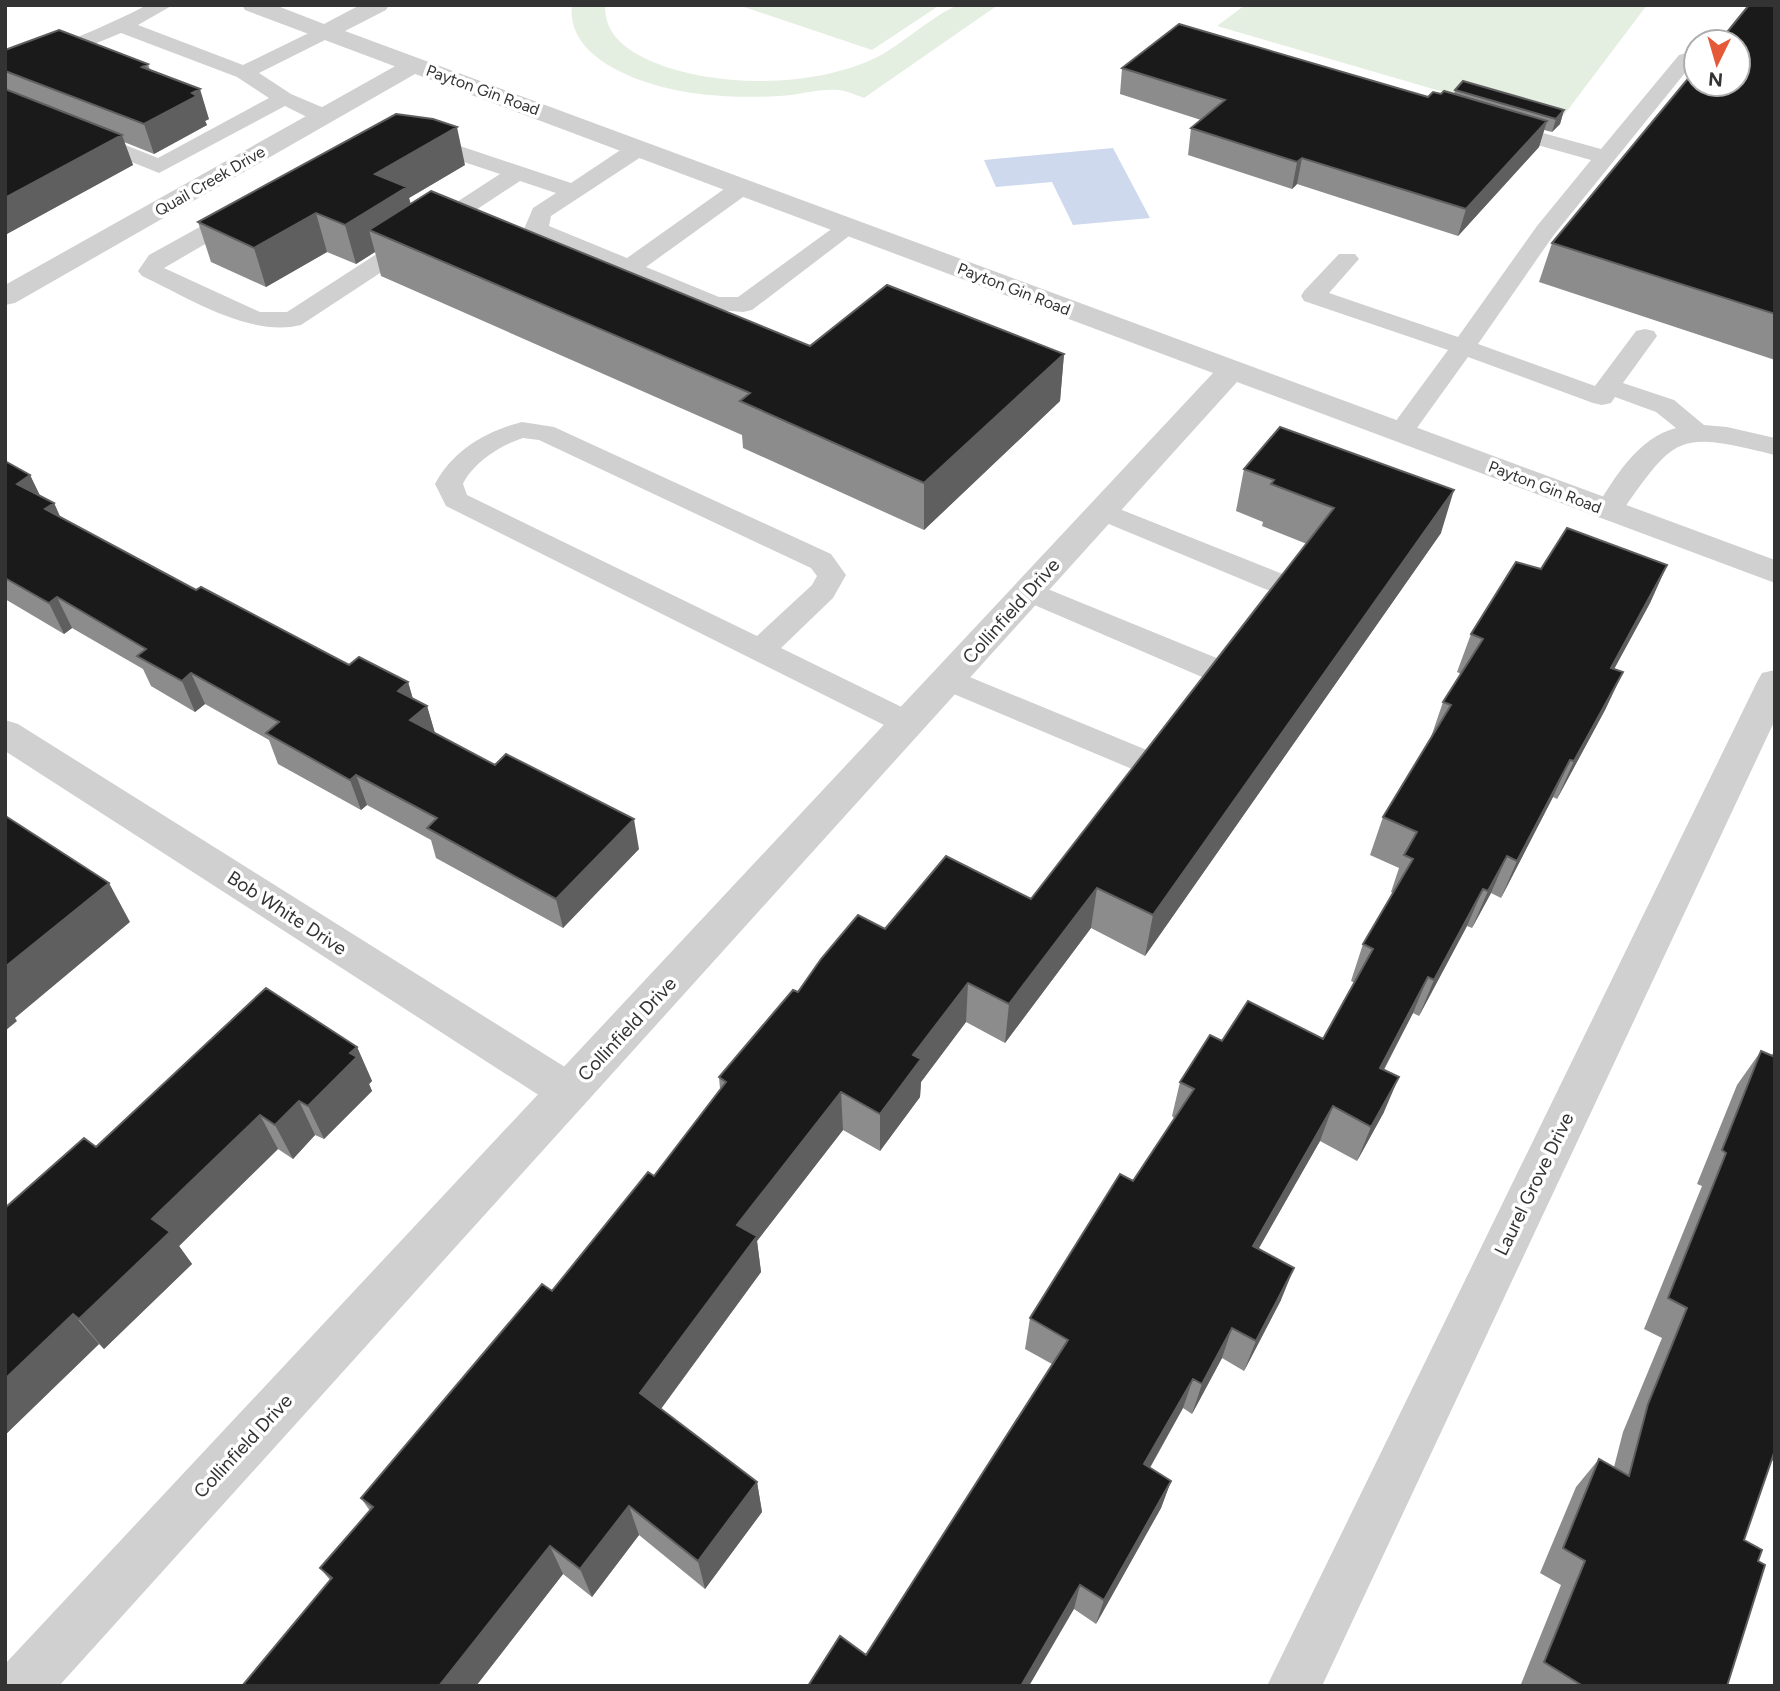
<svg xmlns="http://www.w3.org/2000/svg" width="1780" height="1691" font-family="Figtree,sans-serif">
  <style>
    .green { fill: #e5efe1 }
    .water { fill: #ced9ee }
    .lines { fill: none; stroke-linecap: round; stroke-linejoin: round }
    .service { fill: #d0d0d0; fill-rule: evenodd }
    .minor { fill: #d0d0d0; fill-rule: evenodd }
    .tertiary { fill: #d0d0d0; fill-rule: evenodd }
    .wall { fill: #8c8c8c }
    .shaded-wall { fill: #5f5f5f }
    .building { fill: #1a1a1a; stroke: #5f5f5f; stroke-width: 2 }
    .labels { text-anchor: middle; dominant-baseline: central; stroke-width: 7; stroke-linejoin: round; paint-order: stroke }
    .far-street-label { font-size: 16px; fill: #333; stroke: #fff }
    .street-label { font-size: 19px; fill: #333; stroke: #fff }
  </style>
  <rect width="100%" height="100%" fill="#fff"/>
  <path class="green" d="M572,5H605C604,35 627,51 653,62C718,89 821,88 883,54C901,44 945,7 960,5C972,4 985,5 998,5L864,98C856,95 847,91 839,90C821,88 798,95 780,96C723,99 659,95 608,65C586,51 569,33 572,5Z
    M738,5H940L872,50Z
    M1245,5H1647L1564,115L1536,119L1217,26Z"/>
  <path class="water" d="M1113,148L1150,218L1073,225L1052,182L996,187L984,160Z"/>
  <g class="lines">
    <path class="service" d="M147,5H173L138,25L243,65L319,28H333L336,32L333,36L259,73L291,94L331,111L334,116L331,121H315L285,106L159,173L5,111V97L158,158L269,98L237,77L121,33L5,81V67C53,46 102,29 147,5Z
      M1686,53L1696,59L1693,63L1553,236L1478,344L1595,386L1636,331L1645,329L1654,331L1657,336L1623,383L1674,400L1704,425L1727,427L1775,438V455C1675,430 1676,435 1618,517L1608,520L1598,517L1594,511C1614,479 1637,438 1676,428L1656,412L1615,397L1611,403L1602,405L1593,403L1468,357L1409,439L1400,441L1391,439L1387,433L1448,350L1304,301L1301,296L1304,291L1339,254H1355L1359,259L1329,293L1458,337L1537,226L1591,160L1488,131L1485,126L1488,121L1496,120L1601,149L1679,55Z
      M419,138L454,144L571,183L631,143H647L650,148L647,153L551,216L549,226L627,258L734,182H750L753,187L750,192L646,267L719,297H738L841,222H857L861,227L752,310L743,312L706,309L528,234L524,229L533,208L556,193L520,181L301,325C250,338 187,297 142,276L138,271L149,255L234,208H250L253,213L250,218L164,268L260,312H287L500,174L443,155L411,150L408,145L411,140Z
      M522,422L554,427L831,554L846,575L833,598L781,648L918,715L923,723L918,731L907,734L896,731L446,506L435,484C453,450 486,431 522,422ZM523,438L539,440L811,568L817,576L812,585L757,636L467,495L463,484C473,463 501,445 523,438Z
      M1102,502L1285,575L1289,582L1285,589L1275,592L1265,589L1092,517L1088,511L1092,505Z
      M1028,581L1224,661L1228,669L1224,677L1213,680L1202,677L1018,598L1013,591L1018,584Z
      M948,668L1154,753L1159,761L1154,769L1143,773L1132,769L937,687L933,679L937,671Z"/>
    <path class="minor" d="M414,58L422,60L426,65L422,70L15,303L5,305V285L406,60Z
      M1775,670V720L1322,1686H1267L1757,682L1762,673Z
      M5,720L18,724L584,1079L591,1092L584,1105L569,1111L554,1105L5,751Z"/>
    <path class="tertiary" d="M242,5H275L324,24L360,5H389L386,10L345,31L1775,560V583L1237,382L59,1686H5V1664L1213,373L245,10Z"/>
  </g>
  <path class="wall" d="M1775,5V360L1539,282L1552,243Z
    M5,50L148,64L150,70L209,119L205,121L207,125L154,154L124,142L133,165L5,235Z
    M1122,68L1428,97L1441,94H1454L1455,90L1564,110L1560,124L1552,132L1544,130L1539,147L1458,236L1297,184L1292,189L1188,155L1191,128L1201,120L1120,94Z
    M465,165L409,198L411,204L810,346L1064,354L1060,401L924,530L743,448L742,435L381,276L375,252L356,264L327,252L266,287L211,262L198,222Z
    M5,461L30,475L40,496L54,503L60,517L196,590L349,665L408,682L413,699L427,706L435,733L639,849L563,928L436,858L431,840L367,805L361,810L278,764L269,740L205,704L195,712L151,686L143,669L72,628L64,634L5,599Z
    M1244,469L1441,533L1145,956L1091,928L1005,1043L966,1022L921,1082L920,1097L880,1151L843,1130L757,1241L761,1272L661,1409L757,1482L762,1512L705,1589L639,1535L592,1597L563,1574L476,1686H242L330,1580L320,1568L370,1511L361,1498L552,1291L654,1176L720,1089L719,1077L798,992L885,929L1031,899L1307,544L1262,526L1263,522L1236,511Z
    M1667,565L1650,603L1614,669L1623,672L1605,710L1557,799L1553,797L1501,898L1491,893L1472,928L1467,926L1419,1016L1413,1013L1384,1070V1112L1357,1161L1320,1141L1258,1249L1281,1300L1244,1371L1222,1358L1192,1414L1183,1408L1150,1468L1171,1481L1161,1508L1096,1624L1074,1609L866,1655L1052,1364L1025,1349L1030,1318L1133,1181L1174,1118L1172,1116L1180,1082L1222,1041L1323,1039L1355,983L1351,981L1363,944L1393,893L1391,892L1399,868L1370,855L1383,817L1430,740L1443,702L1461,674L1457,672L1471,634L1541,569Z
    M357,1047L372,1081L369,1084L372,1091L324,1139L315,1135L293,1159L278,1149L179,1246L192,1264L104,1349L99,1344L5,1435L96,1147Z
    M1775,1049V1462L1771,1460L1744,1540L1758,1561L1727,1686H1524L1521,1684L1561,1585L1540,1573L1576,1487L1599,1459L1614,1467L1623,1432L1662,1338L1644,1329L1702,1186L1697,1184L1737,1085L1761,1051L1772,1055Z"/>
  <path class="shaded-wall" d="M200,89L209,119L205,121L207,125L154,154L144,124Z
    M1564,110L1560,124L1552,132L1556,119Z
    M1547,121L1539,147L1458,236L1466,209Z
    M457,127L465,165L409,198L416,226L369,230L375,252L356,264L345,225L375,174Z
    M122,135L133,165L5,235V198Z
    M1302,158L1297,184L1292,189L1297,162Z
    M316,213L327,252L266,287L254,248Z
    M1064,354L1060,401L924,530V483Z
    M30,475L45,506L17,484Z
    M1454,490L1441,533L1145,956L1153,915Z
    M54,503L68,534L45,509Z
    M1667,565L1650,603L1594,706L1611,668Z
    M57,597L72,628L64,634L49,603Z
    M1623,672L1605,710L1557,799L1574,761Z
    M191,673L205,704L195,712L182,681Z
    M408,682L417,713L398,691Z
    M427,706L436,737L410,720Z
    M1570,760L1553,797L1501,898L1517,861Z
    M356,775L367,805L361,810L350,780Z
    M634,819L639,849L563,928L556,899Z
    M1507,856L1491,893L1472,928L1488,891Z
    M109,883L130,922L15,1018L17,1021L5,1031V967Z
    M1097,888L1091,928L1005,1043L1009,1004Z
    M1483,889L1467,926L1419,1016L1434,980Z
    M1428,977L1413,1013L1366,1103L1380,1068Z
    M968,983L966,1022L921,1082L920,1097L880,1151V1114L913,1055Z
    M357,1047L372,1081L369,1084L372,1091L324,1139L308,1106L350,1053Z
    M1399,1077L1384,1112L1357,1161L1371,1127Z
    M841,1092L843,1130L757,1241L761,1272L649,1425L640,1393L737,1225Z
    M299,1101L315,1135L293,1159L275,1125Z
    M1333,1106L1320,1141L1242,1278L1253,1246Z
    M260,1115L278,1149L179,1246L192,1264L104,1349L79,1319L152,1219Z
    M1294,1268L1281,1300L1244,1371L1256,1341Z
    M73,1314L99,1344L5,1435V1379Z
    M1232,1328L1222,1358L1192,1414L1202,1384Z
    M1193,1379L1183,1408L1136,1492L1144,1464Z
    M1171,1481L1161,1508L1096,1624L1104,1600Z
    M757,1482L762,1512L705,1589L698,1561Z
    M629,1506L639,1535L592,1597L580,1569Z
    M550,1546L563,1574L476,1686H439Z
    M1080,1585L1074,1609L1029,1686H1021Z"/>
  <path class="building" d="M1749,5H1775V314L1552,243L1696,69V84H1738V42H1719Z
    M1179,24L1428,97L1433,92L1441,94L1444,91L1547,121L1466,209L1302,158L1297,162L1191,128L1225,100L1122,68Z
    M59,30L148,64L142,67L200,89L192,93L197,96L144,124L5,71V50Z
    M1463,81L1564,110L1556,119L1455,90Z
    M5,89L122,135L5,198Z
    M396,114L433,119L457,127L375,174L407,187L345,225L316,213L254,248L198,222Z
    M431,191L810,346L887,285L1064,354L924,483L740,401L750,393L369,230Z
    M1280,427L1454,490L1153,915L1097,888L1009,1004L968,983L913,1055L921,1059L880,1114L841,1092L737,1225L757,1236L640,1393L757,1482L698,1561L629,1506L580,1569L550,1546L439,1686H242L332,1578L320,1568L373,1507L361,1498L542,1284L552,1291L648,1172L654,1176L726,1082L719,1077L793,990L798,992L821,959L858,915L885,929L946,856L1031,899L1334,508L1271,484L1274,480L1244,469Z
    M5,461L30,475L17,484L54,503L45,509L196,590L201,587L349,665L359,657L408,682L398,691L427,706L410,720L495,765L506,754L634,819L556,899L427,828L437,818L356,775L350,780L266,733L279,722L191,673L182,681L137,656L146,649L57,597L49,603L5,578Z
    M1567,528L1667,565L1611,668L1623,672L1574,761L1570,760L1517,861L1507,856L1488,891L1483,889L1434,980L1428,977L1380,1068L1399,1077L1371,1127L1333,1106L1253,1246L1294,1268L1256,1341L1232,1328L1202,1384L1193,1379L1144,1464L1171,1481L1104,1600L1080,1585L1021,1686H808L840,1636L866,1655L1068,1340L1030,1318L1120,1174L1133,1181L1194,1089L1180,1082L1210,1035L1222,1041L1248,1001L1323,1039L1373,949L1363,944L1413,859L1404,855L1417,832L1383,817L1451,705L1443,702L1483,639L1471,634L1516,562L1541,569Z
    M7,817L109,883L5,967V818Z
    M266,988L357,1047L350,1053L357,1057L308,1106L299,1101L275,1125L260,1115L152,1219L170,1232L79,1319L73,1314L5,1379V1208L84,1138L96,1147Z
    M1761,1051L1775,1057V1450L1744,1540L1762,1550L1758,1561L1765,1565L1727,1686H1583L1544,1662L1585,1561L1563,1548L1599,1459L1629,1476L1648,1404L1687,1308L1668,1298L1726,1153L1722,1150Z"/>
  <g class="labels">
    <g class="far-street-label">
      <text transform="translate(483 90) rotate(20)">Payton Gin Road</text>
      <text transform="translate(210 181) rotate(-30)">Quail Creek Drive</text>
      <text transform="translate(1014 289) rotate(21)">Payton Gin Road</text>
      <text transform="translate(1545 487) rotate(21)">Payton Gin Road</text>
    </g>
    <g class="street-label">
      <text transform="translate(1011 611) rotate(-48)">Collinfield Drive</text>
      <text transform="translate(287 913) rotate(33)">Bob White Drive</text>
      <text transform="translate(627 1029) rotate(-47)">Collinfield Drive</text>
      <text transform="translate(1534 1184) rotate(-64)">Laurel Grove Drive</text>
      <text transform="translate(243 1446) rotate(-47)">Collinfield Drive</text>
    </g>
  </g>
  <rect width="1780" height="1691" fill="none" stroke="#333333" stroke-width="14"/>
  <g transform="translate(1717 63) rotate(185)"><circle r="33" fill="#ffffff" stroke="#adadad" stroke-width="2"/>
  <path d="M0-5L12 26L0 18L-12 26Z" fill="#e65938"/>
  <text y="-10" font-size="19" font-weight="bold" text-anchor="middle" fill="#333333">N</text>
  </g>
</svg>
